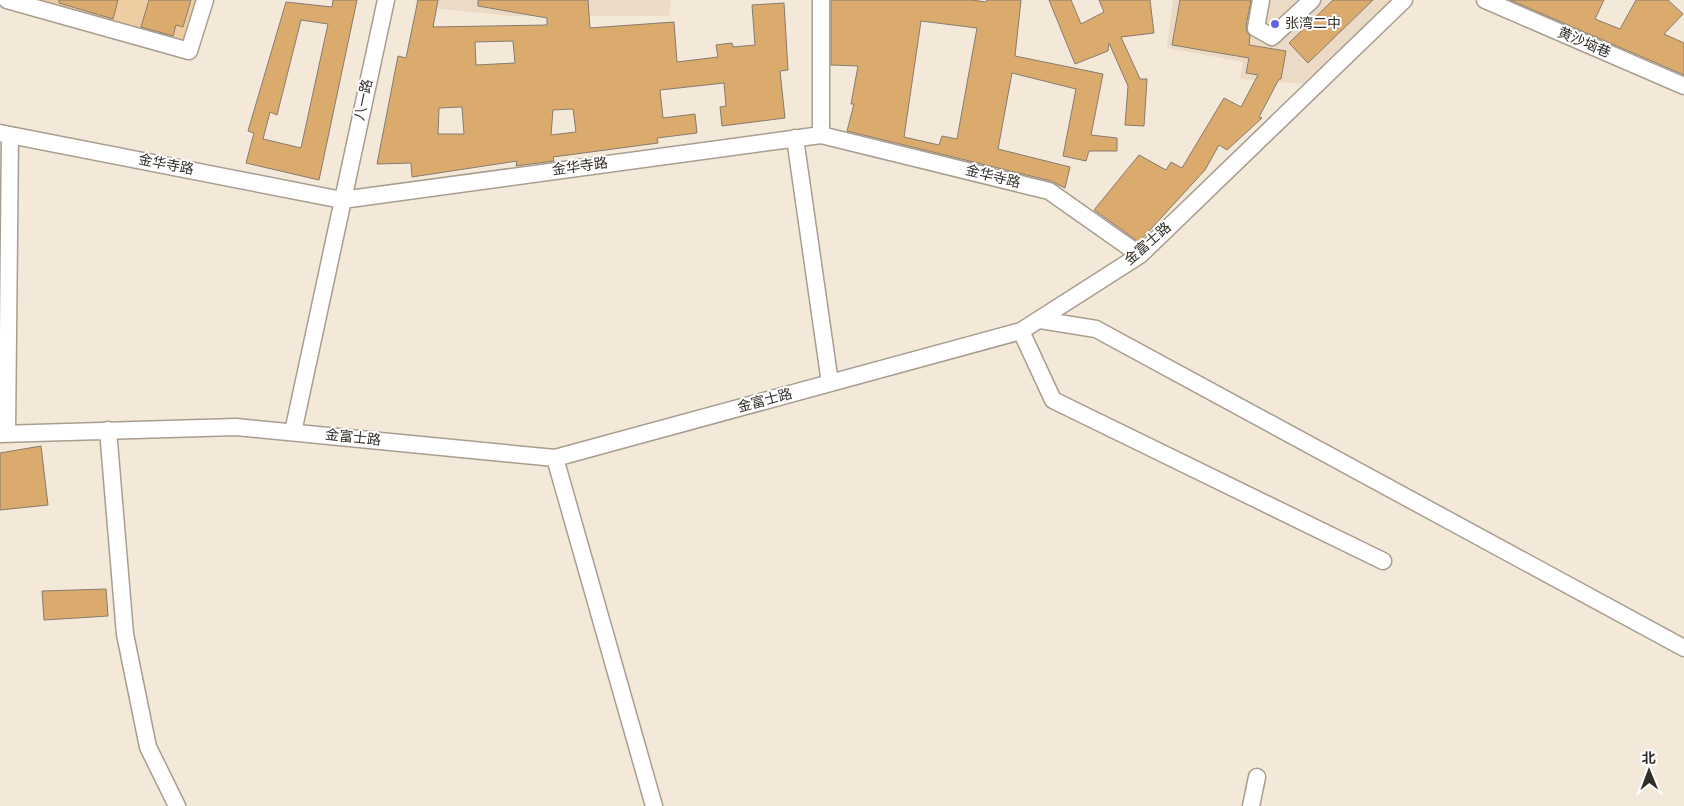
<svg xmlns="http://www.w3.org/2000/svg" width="1684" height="806" font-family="'Source Sans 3','Noto Sans SC',sans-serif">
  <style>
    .built { fill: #ebdac6 }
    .green { fill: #efcda3 }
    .building { fill: #dbab6e; stroke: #867b6f; fill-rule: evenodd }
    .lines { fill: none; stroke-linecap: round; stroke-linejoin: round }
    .minor-casing { stroke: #a99d90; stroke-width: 19 }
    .minor { stroke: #fff; stroke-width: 16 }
    .poi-dot { fill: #6563dc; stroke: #fff; stroke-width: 2 }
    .labels { text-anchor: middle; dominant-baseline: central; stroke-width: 4; stroke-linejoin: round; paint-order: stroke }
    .poi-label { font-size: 14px; fill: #322d28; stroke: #fff; text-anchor: start }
    .street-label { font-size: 14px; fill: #322d28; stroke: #fff }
  </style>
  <rect width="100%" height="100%" fill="#f4e8d9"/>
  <path class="built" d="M416,0H671L669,16H510L415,6Z
    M1173,0H1404L1316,85L1240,79L1243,62L1167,48Z"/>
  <path class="green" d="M7,0H205L189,51Z"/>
  <path class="building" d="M59,0H118L113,19L59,3Z
    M149,0H191L183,27L176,25L173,36L141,27Z
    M333,0H357L319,180L246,163L254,133L248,131L286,2L332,7ZM301,20L328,24L301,148L263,139L270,112L277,115Z
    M418,0H438L433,27L547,25V18L478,6V0H588L590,28L674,22L677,62L718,57L716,45L732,43L733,47L755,45L752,5L784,3L788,70L780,71L785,118L722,126L720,107L726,106L724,83L660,90L663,118L695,114L697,133L657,138L658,143L553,157L554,161L516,166L517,161L412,177L411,163L377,164L398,56L406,58ZM513,41L515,63L476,65L475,42ZM462,107L464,134H438L439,108ZM573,109L576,132L551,135L553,110Z
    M831,0H972L986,2L987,0H1021L1015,56L1103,74L1091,135L1117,138V151H1089L1086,161L1063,156L1076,89L1012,73L998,149L1070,167L1065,188L1051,181L847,131L854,104H851L858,66L831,65ZM921,21L977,28L957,139L942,136L939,145L904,137Z
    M1049,0H1071L1081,24L1104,12L1099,0H1150L1154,33L1121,37L1140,79H1147L1144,126L1125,125L1128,86L1109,43L1108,51L1075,64Z
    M1180,0H1251L1246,26L1247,32L1250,36L1249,45L1286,51L1281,79H1279L1259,117L1262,118L1227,150L1219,145L1205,170L1139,242L1094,210L1139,155L1166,170L1171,162L1182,168L1224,98L1241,107L1258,75L1246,73L1249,58L1172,45Z
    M1333,0H1373L1308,63L1289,43Z
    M1510,0H1604L1595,19L1620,29L1636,0H1668L1683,14L1664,34L1684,43V75Z
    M41,446L48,505L0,510V453Z
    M106,589L108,616L44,620L42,591Z"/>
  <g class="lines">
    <defs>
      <path id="minor" d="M7,0L189,51L205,0
        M1261,0L1256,28L1272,37L1312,0
        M1485,0L1684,86
        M0,133L342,200L821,135L1049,191L1140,255
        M821,135V0
        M795,138L830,383
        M1040,320L1096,329L1684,648
        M1021,331L1053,400L1383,561
        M108,430L125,634L148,747L177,806
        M293,432L386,0
        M7,433L10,135
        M0,434L236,427L555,458L1021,331L1140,255L1404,0
        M555,458L654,806
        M1251,806L1257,777"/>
    </defs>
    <use href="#minor" class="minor-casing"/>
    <use href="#minor" class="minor"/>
  </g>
  <circle class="poi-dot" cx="1275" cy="24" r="5"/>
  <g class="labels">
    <g class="poi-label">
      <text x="1285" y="24">张湾二中</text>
    </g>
    <g class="street-label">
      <text transform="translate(1584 43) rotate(23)">黄沙垴巷</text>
      <text transform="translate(364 100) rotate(-78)">八一路</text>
      <text transform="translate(166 165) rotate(11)">金华寺路</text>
      <text transform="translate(580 167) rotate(-8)">金华寺路</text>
      <text transform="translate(993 177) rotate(14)">金华寺路</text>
      <text transform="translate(1148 244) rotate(-41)">金富士路</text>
      <text transform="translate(765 401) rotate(-15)">金富士路</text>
      <text transform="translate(353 438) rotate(6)">金富士路</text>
    </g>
  </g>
  <g transform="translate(1649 771) rotate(359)" stroke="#ffffff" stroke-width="4" paint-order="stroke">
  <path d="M0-4L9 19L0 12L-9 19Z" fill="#322d28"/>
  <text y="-8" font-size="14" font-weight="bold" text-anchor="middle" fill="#322d28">北</text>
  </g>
</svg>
